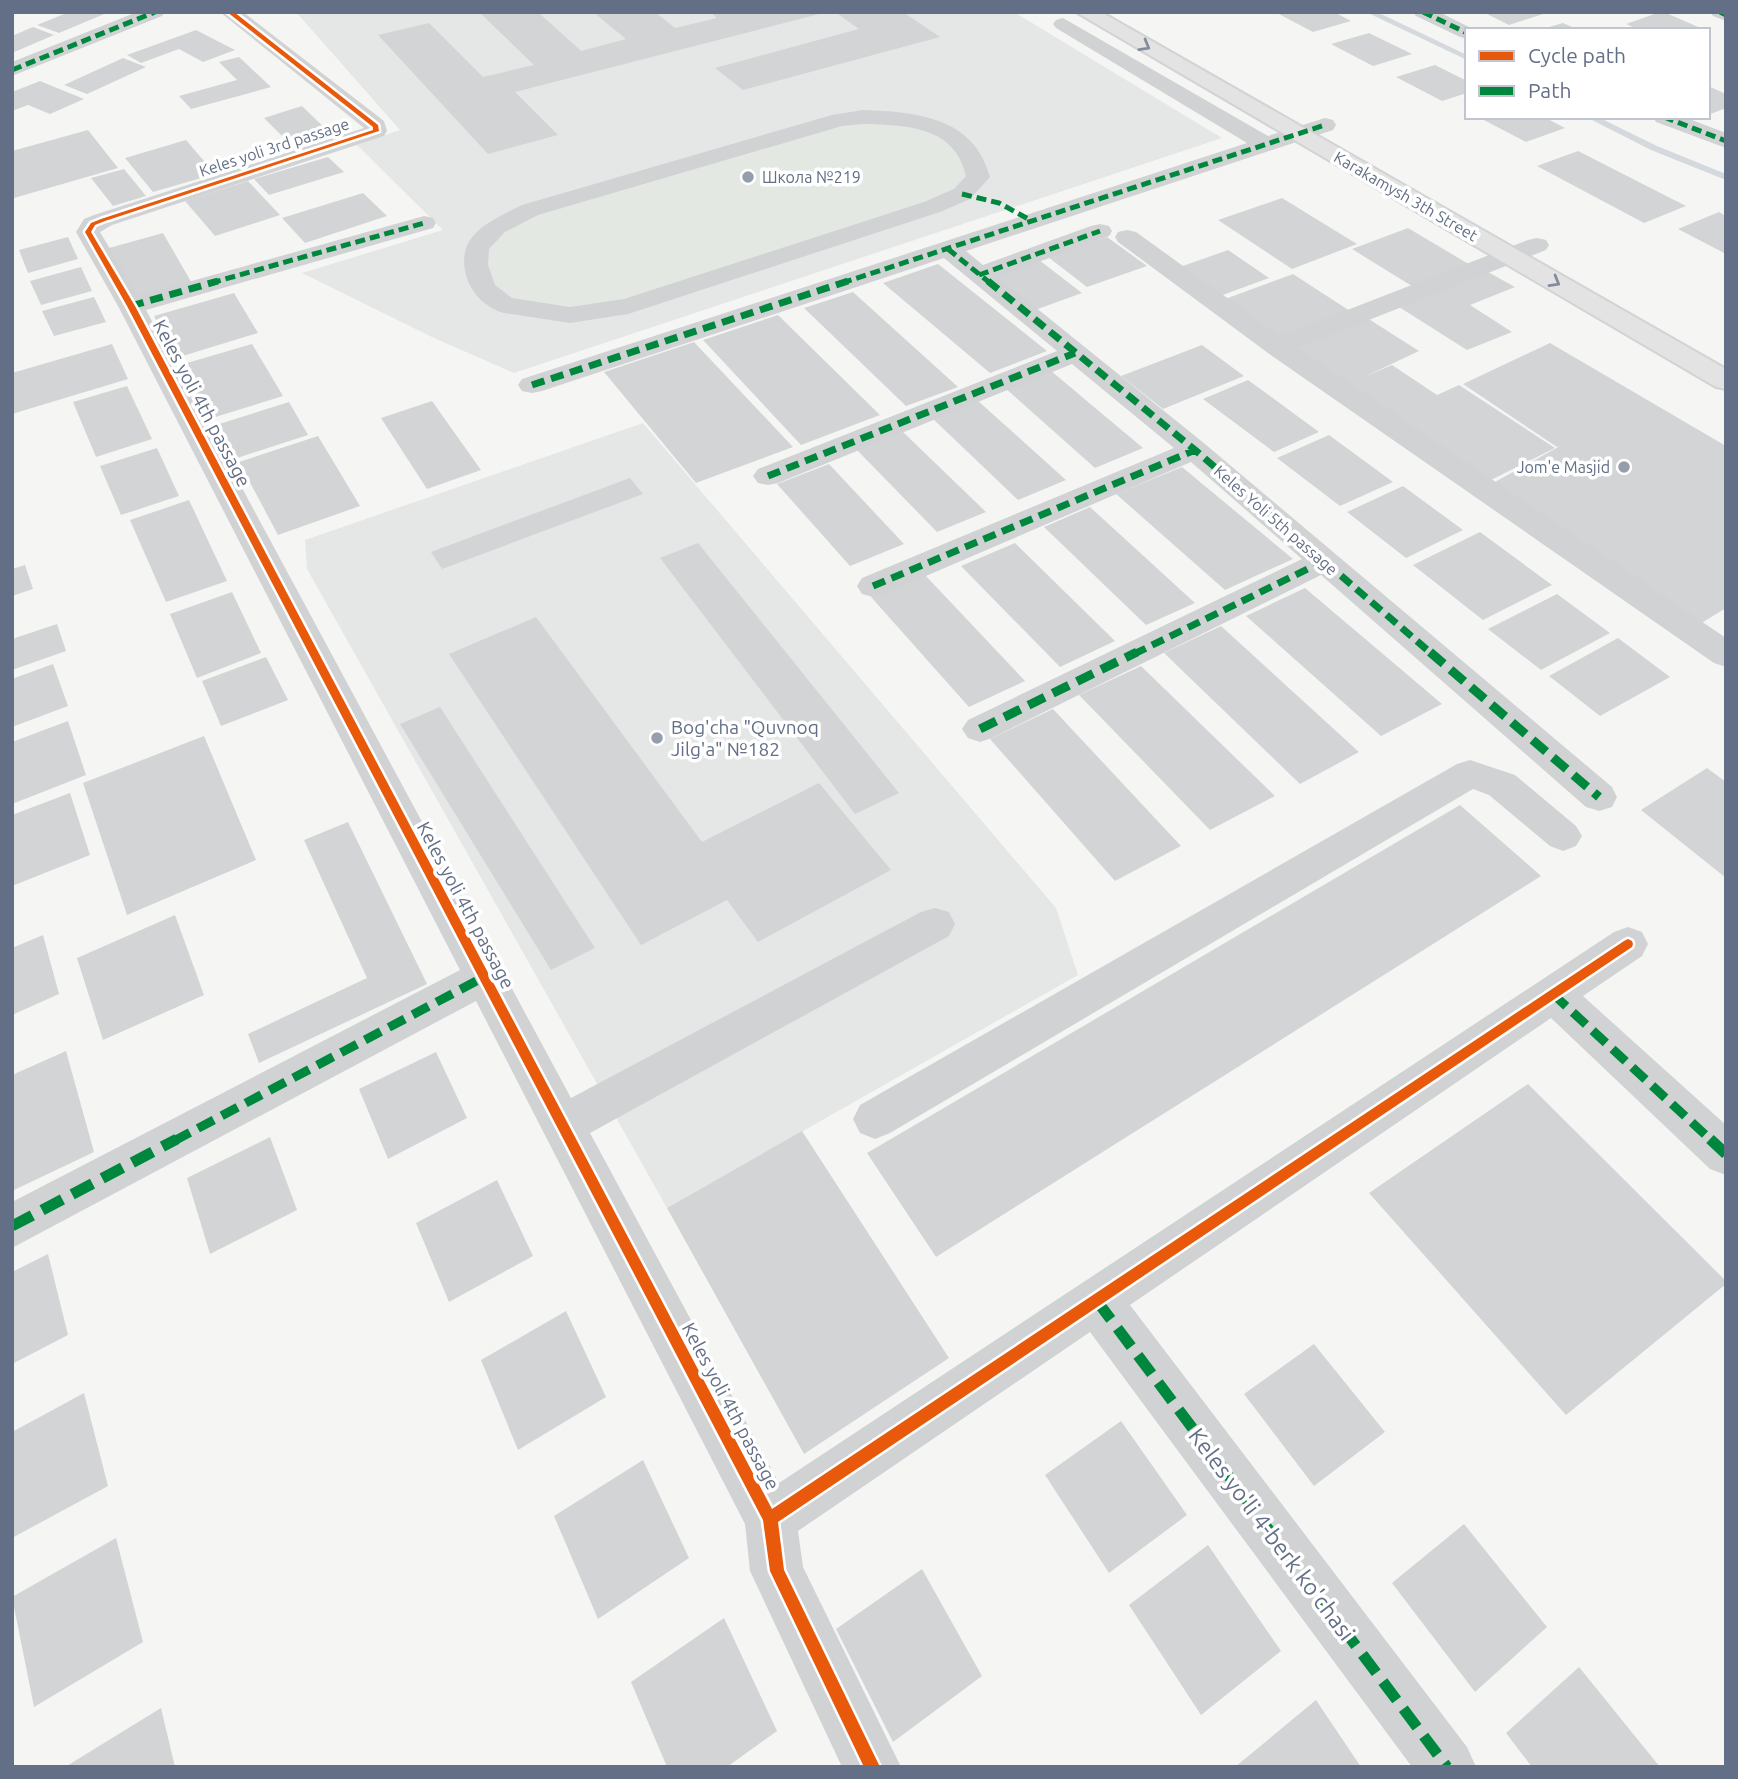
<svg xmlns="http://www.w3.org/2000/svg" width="1738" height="1779" font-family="Ubuntu,sans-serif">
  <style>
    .built { fill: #e5e6e6 }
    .green { fill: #e3e9e2 }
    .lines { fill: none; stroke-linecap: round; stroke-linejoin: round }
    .stream { fill: #d4d9dd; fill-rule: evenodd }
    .building { fill: #d3d4d5 }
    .major-casing { stroke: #d1d3d4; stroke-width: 4 }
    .minor { fill: #d1d2d3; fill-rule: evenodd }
    .major { fill: #e3e3e4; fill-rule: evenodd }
    .quiet-far3 { stroke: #00873e; stroke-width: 5; stroke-dasharray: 10 5; stroke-linecap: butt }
    .quiet-far2 { stroke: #00873e; stroke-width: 7; stroke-dasharray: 13 7; stroke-linecap: butt }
    .quiet-far1 { stroke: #00873e; stroke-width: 9; stroke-dasharray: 18 9; stroke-linecap: butt }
    .quiet { stroke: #00873e; stroke-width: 11; stroke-dasharray: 23 11; stroke-linecap: butt }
    .cycleway-casing { stroke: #fff; stroke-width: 5 }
    .cycleway { fill: #e8590c; fill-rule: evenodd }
    .oneway { stroke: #838c9e }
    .poi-dot { fill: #969eac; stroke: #fff; stroke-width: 2.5 }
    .labels { text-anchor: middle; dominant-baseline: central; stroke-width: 7; stroke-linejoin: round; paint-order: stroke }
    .far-street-label { font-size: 16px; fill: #636f86; stroke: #fff }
    .far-poi-label { font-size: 16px; fill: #636f86; stroke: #fff; text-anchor: start }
    .street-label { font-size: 19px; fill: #636f86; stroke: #fff }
    .poi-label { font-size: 19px; fill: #636f86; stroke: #fff; text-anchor: start }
    .near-street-label { font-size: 23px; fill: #636f86; stroke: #fff }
  </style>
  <rect width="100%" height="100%" fill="#f5f6f4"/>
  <path class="built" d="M296,12H1014L1222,138L514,373L434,338L302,273L443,230L357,145L400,130Z
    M643,423L1056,908L1078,975L667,1208L307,569L305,540Z"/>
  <path class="green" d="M871,123C911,125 1011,145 940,197L613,301C592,304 570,307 549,304C479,291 469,250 534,217L846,126Z"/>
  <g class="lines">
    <path class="stream" d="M1366,12H1377L1467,55V60Z
      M1586,117H1598L1657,146L1726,174V180L1651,150Z"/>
  </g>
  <path class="building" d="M69,12H109L59,33L37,25Z
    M479,12H538L581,51L626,39L593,12H655L675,28L717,18L710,12L823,13L515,92L558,135L488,154L378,35L429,23L483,77L534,65Z
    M835,12H903L940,37L743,90L715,68L859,29Z
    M1275,12H1334L1351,21L1313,32Z
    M1483,12H1546V13L1509,25Z
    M1660,12H1664L1705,30H1640L1626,24Z
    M1563,23L1579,30H1543L1542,29Z
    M33,27L54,35L12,53V36Z
    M196,30L235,50L203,62L179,49L141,63L127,55Z
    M1369,33L1412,54L1373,66L1331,44Z
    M239,57L271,87L191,109L179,96L237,80L219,62Z
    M123,58L146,67L87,94L64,85Z
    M1435,65L1467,81V93L1442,101L1396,77Z
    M40,81L84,99L50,114L28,105L12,111V92Z
    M1708,86L1726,94V108L1708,115Z
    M302,106L331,134L292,146L264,118Z
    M1478,117H1544L1565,128L1526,142Z
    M88,130L118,168L14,198L12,151Z
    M186,140L215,174L153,192L125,158Z
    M1578,151L1686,206L1644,223L1537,166Z
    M328,157L344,172L269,195L254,179Z
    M124,169L146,196L113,206L91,178Z
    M248,181L280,215L215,236L185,201Z
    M363,193L387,216L305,243L282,218Z
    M1282,198L1357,244L1292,269L1218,220Z
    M1719,212L1726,216V254L1678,229Z
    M1408,228L1472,266L1415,288L1352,249Z
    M163,233L193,285L136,301L109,248Z
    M68,237L78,259L28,273L19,250Z
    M1107,237L1147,266L1087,287L1048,257Z
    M1228,250L1269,278L1220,296L1180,267Z
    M1039,260L1082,293L1035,310L993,276Z
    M938,264L1047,351L990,373L883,283Z
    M81,267L92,291L41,305L30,281Z
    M1488,272L1515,287L1470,305L1512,332L1467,350L1399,307Z
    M1293,274L1350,311L1282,339L1225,299Z
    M853,292L958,387L906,406L804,308Z
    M234,293L258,333L176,358L154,316Z
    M94,297L106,322L54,336L42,311Z
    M778,315L880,415L801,445L703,340Z
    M1364,316L1419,351L1364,377L1392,365L1437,395L1459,385L1555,448L1485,483L1292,347Z
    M694,342L793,447L696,483L604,372Z
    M1550,343L1726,446V608L1690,630L1486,487L1560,446L1557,447L1463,384Z
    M112,344L128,379L12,414V373Z
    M252,344L283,396L209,419L180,365Z
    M1202,345L1244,376L1163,409L1121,376Z
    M1050,370L1143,448L1095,468L1004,387Z
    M1248,380L1319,432L1274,452L1203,399Z
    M127,386L152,439L96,457L73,402Z
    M977,400L1066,480L1018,500L931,417Z
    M432,401L481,470L427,489L381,418Z
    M289,402L308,435L234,459L216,425Z
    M902,431L986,512L937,532L856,449Z
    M1329,435L1393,482L1340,506L1277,458Z
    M318,436L360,506L278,535L239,462Z
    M157,448L179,496L121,515L100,466Z
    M829,464L904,544L850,566L777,484Z
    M1182,467L1293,559L1225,590L1116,494Z
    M630,478L643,494L442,569L431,552Z
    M1403,486L1463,530L1406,558L1347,512Z
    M189,500L227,581L166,602L130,520Z
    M1090,507L1195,603L1146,625L1044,527Z
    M1480,532L1552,585L1483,620L1413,565Z
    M698,543L899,793L855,814L660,558Z
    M1015,543L1115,641L1060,667L961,566Z
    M25,565L33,589L12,596V569Z
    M925,575L1025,681L969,707L871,597Z
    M1305,588L1442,704L1381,736L1246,616Z
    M232,592L261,653L197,678L170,614Z
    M1557,594L1610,633L1541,670L1488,629Z
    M536,617L702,842L819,783L891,870L758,942L727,900L641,945L449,654Z
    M57,624L66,651L12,670V639Z
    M1221,626L1359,752L1300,784L1164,653Z
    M1618,638L1670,677L1600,716L1549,676Z
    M266,657L288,700L221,726L202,681Z
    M53,664L68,706L12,727V679Z
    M1141,666L1275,796L1210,830L1079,695Z
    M440,707L595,948L551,970L400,724Z
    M1053,709L1181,846L1115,881L990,739Z
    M68,721L86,775L12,804V742Z
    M204,736L256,860L127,915L83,783Z
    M1707,768L1726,782V878L1641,810Z
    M70,793L90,855L12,886V815Z
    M1460,805L1541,876L936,1257L867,1153Z
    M348,822L427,984L259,1063L248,1034L367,978L304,840Z
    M175,915L204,995L103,1040L77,958Z
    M43,935L59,994L12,1015V948Z
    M66,1051L94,1152L12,1191V1075Z
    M436,1052L467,1118L388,1159L359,1089Z
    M1528,1084L1726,1281V1284L1566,1415L1369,1193Z
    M802,1131L949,1358L804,1454L667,1208Z
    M270,1137L297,1210L210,1254L187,1178Z
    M497,1180L533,1256L449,1302L416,1223Z
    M48,1254L68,1335L12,1364V1272Z
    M566,1311L606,1397L518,1450L481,1360Z
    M1314,1344L1385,1432L1314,1486L1244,1394Z
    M84,1393L108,1486L12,1538V1432Z
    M1121,1421L1187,1515L1109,1573L1045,1475Z
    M643,1460L689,1558L598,1619L554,1516Z
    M1464,1524L1547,1627L1475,1692L1392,1583Z
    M116,1538L143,1642L34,1707L12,1597Z
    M1208,1545L1281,1651L1201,1715L1129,1605Z
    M922,1569L982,1676L893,1742L836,1629Z
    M724,1618L777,1731L727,1767H667L631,1682Z
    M1579,1667L1660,1767H1532L1506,1733Z
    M1316,1700L1361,1767H1235Z
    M161,1708L175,1767H65Z"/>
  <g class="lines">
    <defs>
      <path id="major" d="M1076,12H1101L1726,369V389L1716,387Z"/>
    </defs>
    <use href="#major" class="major-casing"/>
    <path class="minor" d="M137,12H165L162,16L12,76V62Z
      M220,12H243L384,121L387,131L384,136L112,225L100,232L138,296L424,216L433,218L436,223L433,228L146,310L571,1098L921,912L935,908L949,912L955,924L949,936L590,1133L779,1483L1614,932L1628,927L1642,932L1648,944L1642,956L1583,996L1726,1125V1175L1710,1169L1551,1018L1130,1305L1467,1747L1476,1767H1412L1090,1332L798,1531L803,1567L901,1767H842L750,1571L745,1524L476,1001L12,1248V1202L460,970L118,306L76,232L84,219L94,215L364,128Z
      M1413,12H1439L1475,30H1467V39L1460,37L1416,16Z
      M1710,12H1726V21L1713,16Z
      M1063,18L1268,136L1325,118L1333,120L1336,125L1333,130L966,251L983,265L1091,226L1100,224L1109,226L1112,231L1109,236L998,277L1205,444L1612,787L1617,797L1612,807L1599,811L1586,807L1321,575L992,738L980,742L968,738L962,729L968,720L1302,559L1191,462L884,594L873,597L862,594L857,586L862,578L1174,448L1072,364L778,483L768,485L758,483L753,476L758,469L1057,351L944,258L542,391L532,393L522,391L518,385L522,379L1247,143L1056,28L1053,24L1056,20Z
      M863,110C917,112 974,117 990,177L970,199L940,212L628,314L570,323L504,313C488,309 474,296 468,281C452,236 488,222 522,205L832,115ZM863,124C906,125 955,126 966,176L954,189L924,202L624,299L570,307L512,298L495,285L488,265L489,249L505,232L538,215L842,126Z
      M1653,117H1684L1726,133V148L1656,122Z
      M1127,230L1136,232L1280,336L1528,240L1537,238L1546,240L1549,245L1546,250L1298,348L1726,638V667L1714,663L1268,353L1118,242L1115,237L1118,232Z
      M1470,760L1515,775L1576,826L1582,836L1576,846L1563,851L1550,846L1489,795L1473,789L890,1133L875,1139L860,1133L853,1119L860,1105L1457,764Z"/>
    <use href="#major" class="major"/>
    <path class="quiet-far3" d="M1423,12L1467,33
      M1720,12L1726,15
      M12,70L155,12
      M1664,117L1726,141
      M962,194L999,203L1032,221
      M948,249L990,283
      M979,275L1100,231
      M211,283L424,223
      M842,283L1325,125"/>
    <path class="quiet-far2" d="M988,281L1195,450L1432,654
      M131,306L218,281
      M532,385L848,281
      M768,476L1075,353
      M873,586L1195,450
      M1134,654L1324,561"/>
    <path class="quiet-far1" d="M1430,652L1599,797
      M980,729L1137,652
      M1553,994L1712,1141
      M174,1141L484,977"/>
    <path class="quiet" d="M1710,1139L1726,1154
      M12,1226L177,1139
      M1097,1301L1447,1767"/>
    <defs>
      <path id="cycleway" d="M227,12H234L378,125L379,131L105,221L95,225L91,232L135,306L772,1509L1624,941L1628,939L1632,941L1633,944L1632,947L778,1522L784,1570L880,1767H864L770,1571L763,1520L127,306L85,232L91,223L101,219L373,130V127Z"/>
    </defs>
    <use href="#cycleway" class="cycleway-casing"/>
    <use href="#cycleway" class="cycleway"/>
  </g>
  <defs><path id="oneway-chevron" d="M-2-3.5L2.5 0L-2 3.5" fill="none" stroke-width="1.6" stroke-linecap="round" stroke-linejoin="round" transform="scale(1.75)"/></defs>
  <g class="oneway">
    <use href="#oneway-chevron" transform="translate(1145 46) rotate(30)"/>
    <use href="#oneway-chevron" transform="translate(1555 282) rotate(30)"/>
  </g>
  <g class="poi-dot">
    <circle cx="748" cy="177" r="7"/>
    <circle cx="1624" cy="467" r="7"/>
    <circle cx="657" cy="738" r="7"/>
  </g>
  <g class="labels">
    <g class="far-street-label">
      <text transform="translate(274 147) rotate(-18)">Keles yoli 3rd passage</text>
      <text transform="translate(1406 196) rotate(30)">Karakamysh 3th Street</text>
      <text transform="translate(1276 520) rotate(41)">Keles Yoli 5th passage</text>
    </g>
    <g class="far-poi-label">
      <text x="762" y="177">Школа №219</text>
      <text x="1610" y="467" text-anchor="end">Jom'e Masjid</text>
    </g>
    <g class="street-label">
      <text transform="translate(202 403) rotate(62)">Keles yoli 4th passage</text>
      <text transform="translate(466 905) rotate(62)">Keles yoli 4th passage</text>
      <text transform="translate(731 1406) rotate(62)">Keles yoli 4th passage</text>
    </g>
    <g class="poi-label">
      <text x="671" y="727">Bog'cha "Quvnoq<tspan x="671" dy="22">Jilg'a" №182</tspan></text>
    </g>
    <g class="near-street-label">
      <text transform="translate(1272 1534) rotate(53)">Keles yo'li 4-berk ko'chasi</text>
    </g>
  </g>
  <rect width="1738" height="1779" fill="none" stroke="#636f86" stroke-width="28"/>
  <rect x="1465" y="28" width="245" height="91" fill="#ffffff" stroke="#c1c5cf" stroke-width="2"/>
  <rect x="1479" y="51" width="35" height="10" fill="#e8590c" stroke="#c1c5cf" stroke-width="2"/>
  <text x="1528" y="63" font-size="21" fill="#636f86">Cycle path</text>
  <rect x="1479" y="86" width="35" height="10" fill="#00873e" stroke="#c1c5cf" stroke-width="2"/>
  <text x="1528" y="98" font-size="21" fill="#636f86">Path</text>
</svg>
